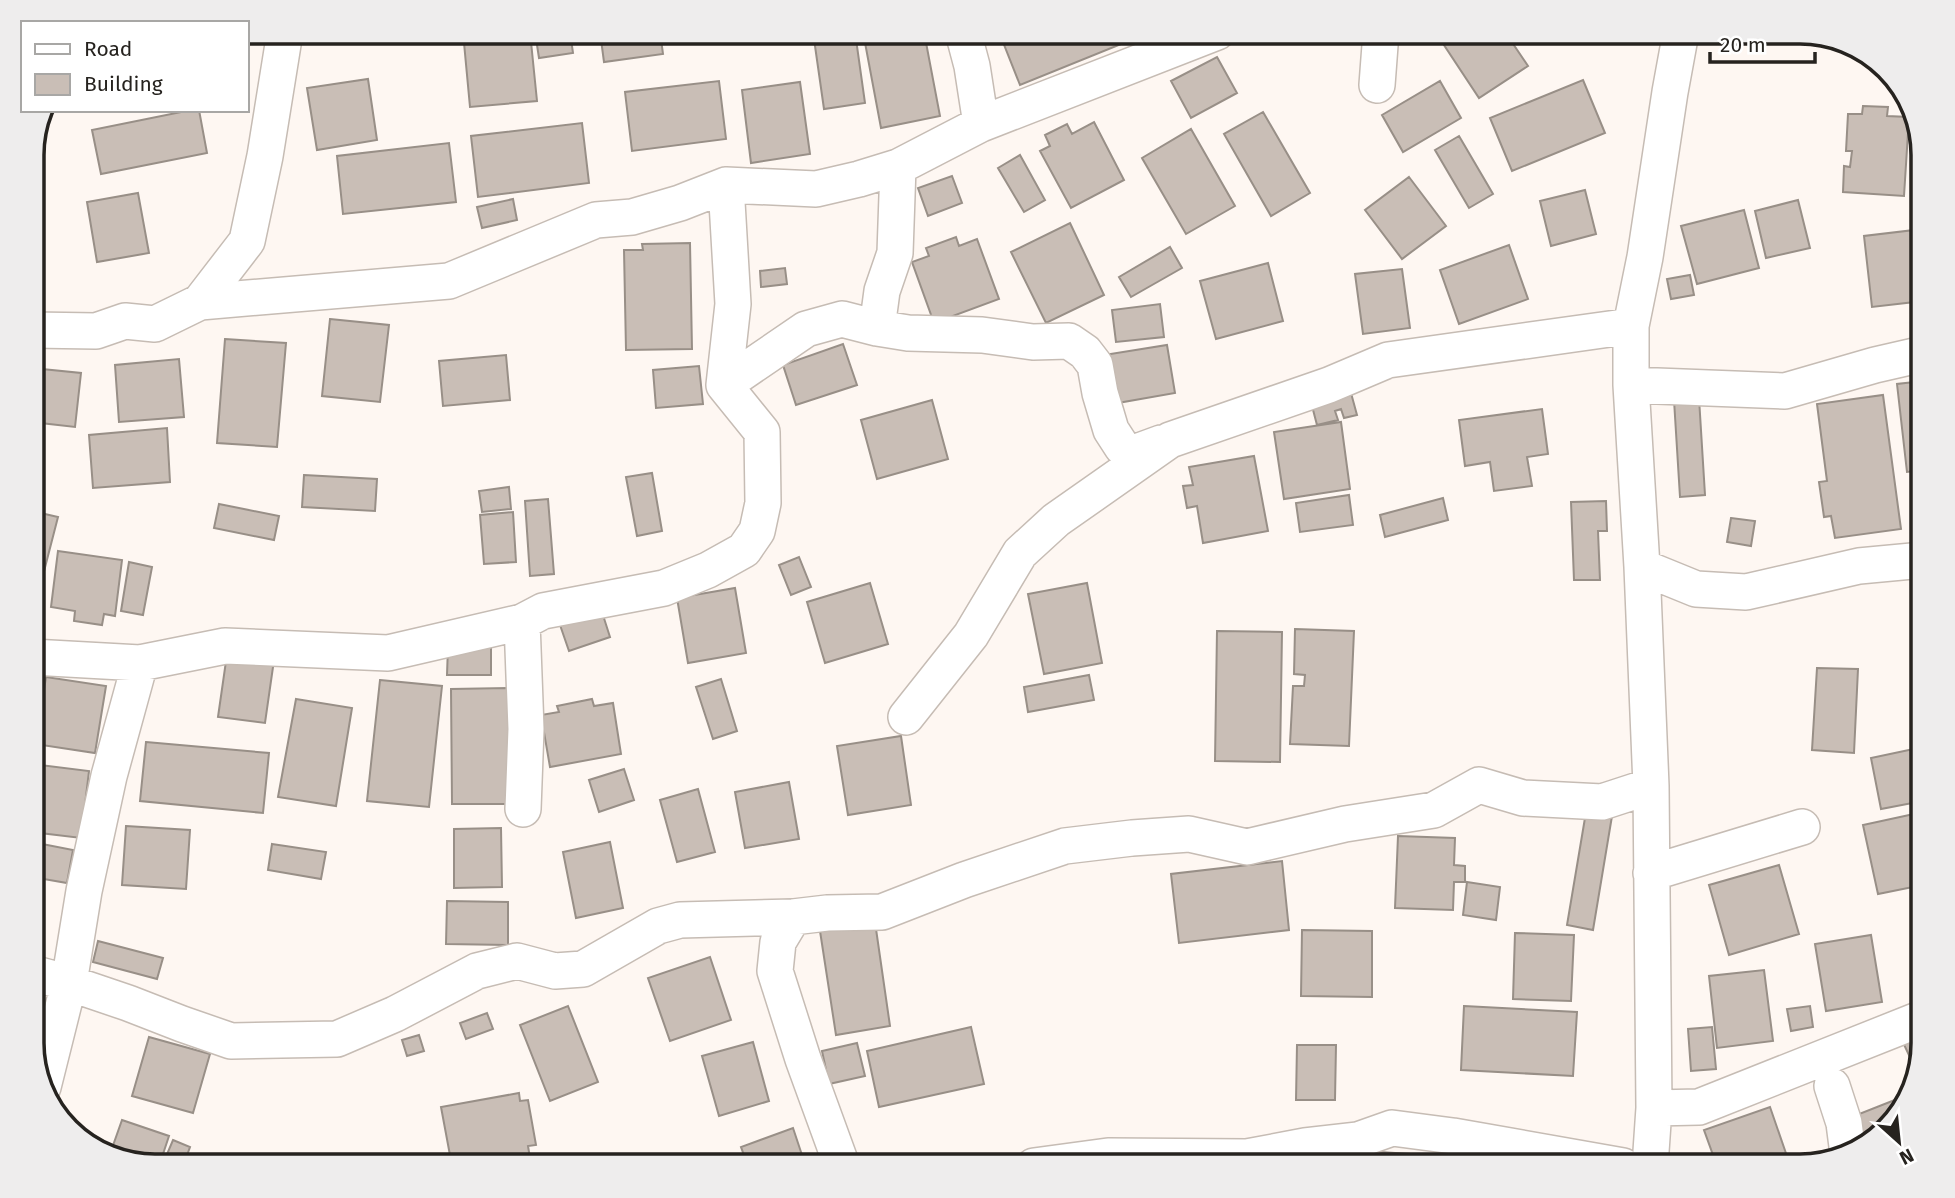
<svg xmlns="http://www.w3.org/2000/svg" width="1955" height="1198" font-family="'Fira Sans',sans-serif">
  <style>
    .building { fill: #c9beb6; stroke: #988f87; stroke-width: 2 }
    .lines { fill: none; stroke-linecap: round; stroke-linejoin: round }
    .street-casing { stroke: #c6bcb4; stroke-width: 38 }
    .street { stroke: #fff; stroke-width: 35 }
    .rim { fill: none; stroke: #26231f; stroke-width: 3.5 }
  </style>
  <rect width="100%" height="100%" fill="#fef7f2"/>
  <path class="building" d="M463,32H530L537,101L470,107Z
    M535,32H570L573,53L539,58Z
    M600,32H660L663,54L604,62Z
    M813,32H855L865,103L824,109Z
    M863,32H924L940,116L881,128Z
    M999,32H1139L1141,36L1020,85Z
    M1451,32H1505L1528,66L1479,98L1440,39Z
    M1217,57L1237,93L1191,118L1171,81Z
    M368,79L377,140L317,150L307,88Z
    M1583,80L1605,133L1512,171L1490,118Z
    M719,81L726,139L632,151L625,92Z
    M1440,81L1461,118L1403,152L1382,115Z
    M800,82L810,154L751,163L742,90Z
    M1863,106L1888,107L1887,116L1909,117L1904,196L1843,192L1844,166L1850,167L1852,151H1846L1848,114H1862Z
    M191,110H199L207,153L101,174L92,130Z
    M1263,112L1310,193L1271,216L1224,134Z
    M1094,122L1124,180L1071,208L1040,151L1050,146L1045,135L1067,124L1072,134Z
    M582,123L589,183L478,197L471,136Z
    M1191,129L1235,206L1186,234L1142,158Z
    M1459,136L1493,194L1469,208L1435,150Z
    M449,143L456,202L343,214L337,156Z
    M1020,155L1045,200L1024,212L998,168Z
    M952,176L962,203L928,216L918,188Z
    M1409,177L1446,226L1402,259L1365,210Z
    M1585,190L1596,234L1551,246L1540,201Z
    M138,193L149,253L97,262L87,202Z
    M513,199L517,220L482,228L477,207Z
    M1798,200L1810,248L1766,258L1755,211Z
    M1744,210L1759,268L1697,284L1681,226Z
    M1070,223L1104,295L1046,323L1011,252Z
    M1923,229V301L1872,307L1864,236Z
    M956,237L959,246L977,239L999,299L934,323L912,262L929,256L926,248Z
    M690,243L692,349L626,350L624,250H643L642,244Z
    M1509,245L1528,299L1459,324L1440,270Z
    M1170,247L1182,268L1131,297L1119,277Z
    M1268,263L1283,321L1216,339L1200,281Z
    M785,268L787,284L761,287L760,271Z
    M1402,269L1410,328L1363,334L1355,274Z
    M1690,275L1694,295L1671,299L1667,279Z
    M1160,304L1164,337L1116,342L1112,310Z
    M330,319L389,325L380,402L322,396Z
    M225,339L286,343L277,447L217,443Z
    M843,344L857,385L796,405L783,365Z
    M1167,345L1175,393L1112,404L1104,355Z
    M506,355L510,400L443,406L439,361Z
    M179,359L184,417L119,422L115,365Z
    M699,366L703,404L656,408L653,370Z
    M32,368L81,373L75,427L32,422Z
    M1923,381V470L1907,472L1897,384Z
    M1351,393L1357,415L1344,418L1341,409L1335,411L1338,420L1317,425L1311,402Z
    M1883,395L1901,529L1835,538L1831,516L1824,517L1819,482L1827,481L1817,404Z
    M1699,398L1705,495L1680,497L1674,400Z
    M932,400L948,459L877,479L861,420Z
    M1542,409L1548,454L1527,457L1532,486L1494,491L1490,462L1465,466L1459,420Z
    M1341,422L1350,489L1284,499L1274,432Z
    M167,428L170,482L93,488L89,435Z
    M1254,456L1268,531L1203,543L1197,506L1187,508L1183,486L1193,485L1189,467Z
    M652,473L662,531L637,536L626,477Z
    M304,475L377,479L375,511L302,507Z
    M509,487L511,509L482,512L479,491Z
    M1349,495L1353,525L1300,532L1296,503Z
    M1443,498L1448,520L1385,537L1380,515Z
    M548,499L554,574L530,576L525,501Z
    M1606,501L1607,531H1598L1600,580H1574L1571,502Z
    M219,504L279,516L274,540L214,528Z
    M32,511L58,517L32,618Z
    M513,512L516,562L484,564L480,515Z
    M1731,518L1755,521L1751,546L1727,542Z
    M58,551L122,560L115,616L104,614L102,625L74,621L75,611L51,607Z
    M799,557L811,587L791,595L779,565Z
    M129,562L152,567L143,615L121,611Z
    M870,583L888,644L825,663L807,602Z
    M1087,583L1102,663L1044,674L1028,594Z
    M735,588L746,653L688,663L677,598Z
    M602,612L610,637L569,651L560,625Z
    M1295,629L1354,631L1349,746L1290,744L1293,686H1304L1305,675L1294,674Z
    M1217,631L1282,632L1280,762L1215,761Z
    M448,646L491,647V675H447Z
    M227,654L274,660L265,723L218,717Z
    M1817,668L1858,669L1854,753L1812,750Z
    M1089,675L1094,700L1028,712L1024,687Z
    M46,677L106,686L95,753L35,744Z
    M721,679L737,731L713,739L696,687Z
    M380,680L442,686L429,807L367,801Z
    M508,688L509,804H452L451,689Z
    M296,699L352,708L336,806L278,797Z
    M592,699L594,706L613,703L621,754L550,767L541,715L559,712L557,706Z
    M901,736L911,805L848,815L837,746Z
    M146,742L269,753L263,813L140,801Z
    M1923,747V801L1881,809L1871,758Z
    M32,764L89,771L81,838L32,832Z
    M624,769L634,800L599,812L589,780Z
    M789,782L799,839L745,848L735,792Z
    M698,789L715,852L677,862L660,800Z
    M1586,812L1612,816L1593,930L1567,925Z
    M1923,812V885L1878,894L1863,825Z
    M126,826L190,830L186,889L122,885Z
    M501,828L502,887L454,888V829Z
    M1398,836L1455,838L1454,865L1465,866V882H1454L1453,910L1395,908Z
    M32,842L73,850L67,883L32,877Z
    M610,842L623,908L576,918L563,852Z
    M272,844L326,852L321,879L268,870Z
    M1282,861L1289,930L1179,943L1171,874Z
    M1779,865L1799,934L1729,955L1709,885Z
    M1467,882L1500,887L1496,920L1463,915Z
    M447,901L508,902V945L446,944Z
    M875,922L890,1026L836,1035L820,931Z
    M1302,930L1372,931V997L1301,996Z
    M1515,933L1574,935L1571,1001L1513,999Z
    M1871,935L1882,1002L1826,1011L1815,944Z
    M98,941L163,958L157,979L93,962Z
    M710,957L731,1020L670,1041L648,978Z
    M1764,970L1773,1041L1717,1048L1709,976Z
    M568,1006L598,1082L550,1101L520,1025Z
    M1464,1006L1577,1012L1573,1076L1461,1070Z
    M1810,1006L1813,1027L1791,1031L1787,1009Z
    M487,1013L493,1029L466,1039L460,1023Z
    M971,1027L984,1084L879,1107L867,1051Z
    M1712,1027L1716,1069L1691,1071L1688,1029Z
    M1923,1032V1044L1916,1070L1899,1034Z
    M419,1035L424,1051L407,1056L402,1040Z
    M149,1037L210,1054L193,1113L132,1096Z
    M753,1042L769,1101L719,1116L702,1056Z
    M857,1043L865,1076L829,1084L822,1051Z
    M1297,1045H1336L1335,1100H1296Z
    M519,1093L520,1101L528,1100L536,1145L528,1146L530,1158L482,1166H452L441,1107Z
    M1910,1094L1907,1105L1870,1142L1865,1144L1854,1116Z
    M1770,1107L1789,1162L1777,1166H1717L1704,1130Z
    M122,1120L169,1136L159,1166L110,1154Z
    M793,1128L803,1158L779,1166H748L741,1147Z
    M173,1140L190,1147L183,1166H162Z
    M1380,1152L1440,1156L1439,1166H1378Z"/>
  <g class="lines">
    <defs>
      <path id="street" d="M963,32L972,66L981,124
        M1377,85L1381,32
        M200,302L247,241L265,156L285,32
        M877,328L882,291L895,253L898,167
        M32,330L96,331L125,321L155,324L200,302L449,281L596,220L632,217L680,203L726,185L816,189L859,179L898,167L981,124L1217,32
        M724,385L806,329L842,319L877,328L908,333L982,335L1033,342L1069,341L1085,352L1095,365L1100,393L1111,430L1122,447L1131,454L1161,443
        M1631,385L1785,391L1875,365L1923,354
        M1642,567L1696,589L1746,592L1859,566L1923,560
        M522,622L526,729L523,809
        M32,657L140,663L225,646L388,653L522,622L543,611L664,588L708,570L744,550L757,531L763,503L762,432L724,385L733,304L726,185
        M906,717L971,635L1020,553L1056,520L1170,440L1329,385L1388,360L1631,326
        M1651,873L1802,827
        M793,917L778,942L775,971L803,1059L842,1166
        M32,973L69,983L128,1003L182,1024L231,1041L337,1039L395,1014L477,971L517,961L555,971L583,969L658,926L680,920L793,917L827,913L882,912L964,880L1065,846L1132,838L1189,834L1247,847L1345,824L1434,810L1479,785L1523,798L1602,802L1651,786
        M1832,1086L1844,1123L1848,1154
        M43,1087L69,983L84,891L109,776L140,663
        M1654,1108L1699,1107L1923,1018
        M1034,1166L1108,1156L1247,1157L1305,1146L1358,1140L1392,1128L1453,1136L1623,1166
        M1650,1166L1654,1108L1651,786L1642,567L1631,385V326L1645,257L1670,92L1681,32"/>
    </defs>
    <use href="#street" class="street-casing"/>
    <use href="#street" class="street"/>
  </g>
  <path d="M0 0H1955V1198H0ZM155 44H1800A111 111 0 0 1 1911 155V1043A111 111 0 0 1 1800 1154H155A111 111 0 0 1 44 1043V155A111 111 0 0 1 155 44Z" fill="#eeeded" fill-rule="evenodd"/>
  <path class="rim" d="M155 44H1800A111 111 0 0 1 1911 155V1043A111 111 0 0 1 1800 1154H155A111 111 0 0 1 44 1043V155A111 111 0 0 1 155 44Z"/>
  <rect x="21" y="21" width="228" height="91" fill="#ffffff" stroke="#a8a7a5" stroke-width="2"/>
  <rect x="35" y="44" width="35" height="10" fill="#ffffff" stroke="#a8a7a5" stroke-width="2"/>
  <text x="84" y="56" font-size="21" fill="#26231f">Road</text>
  <rect x="35" y="74" width="35" height="21" fill="#c9beb6" stroke="#a8a7a5" stroke-width="2"/>
  <text x="84" y="91" font-size="21" fill="#26231f">Building</text>
  <g transform="translate(1899 1142) rotate(153)" stroke="#ffffff" stroke-width="5" paint-order="stroke">
  <path d="M0-5L12 26L0 18L-12 26Z" fill="#26231f"/>
  <text y="-10" font-size="19" font-weight="bold" text-anchor="middle" fill="#26231f">N</text>
  </g>
  <path d="M1710 52v10h105v-10" fill="none" stroke="#26231f" stroke-width="3.5"/>
  <text x="1720" y="52" font-size="21" fill="#26231f" stroke="#ffffff" stroke-width="5" paint-order="stroke">20 m</text>
</svg>
